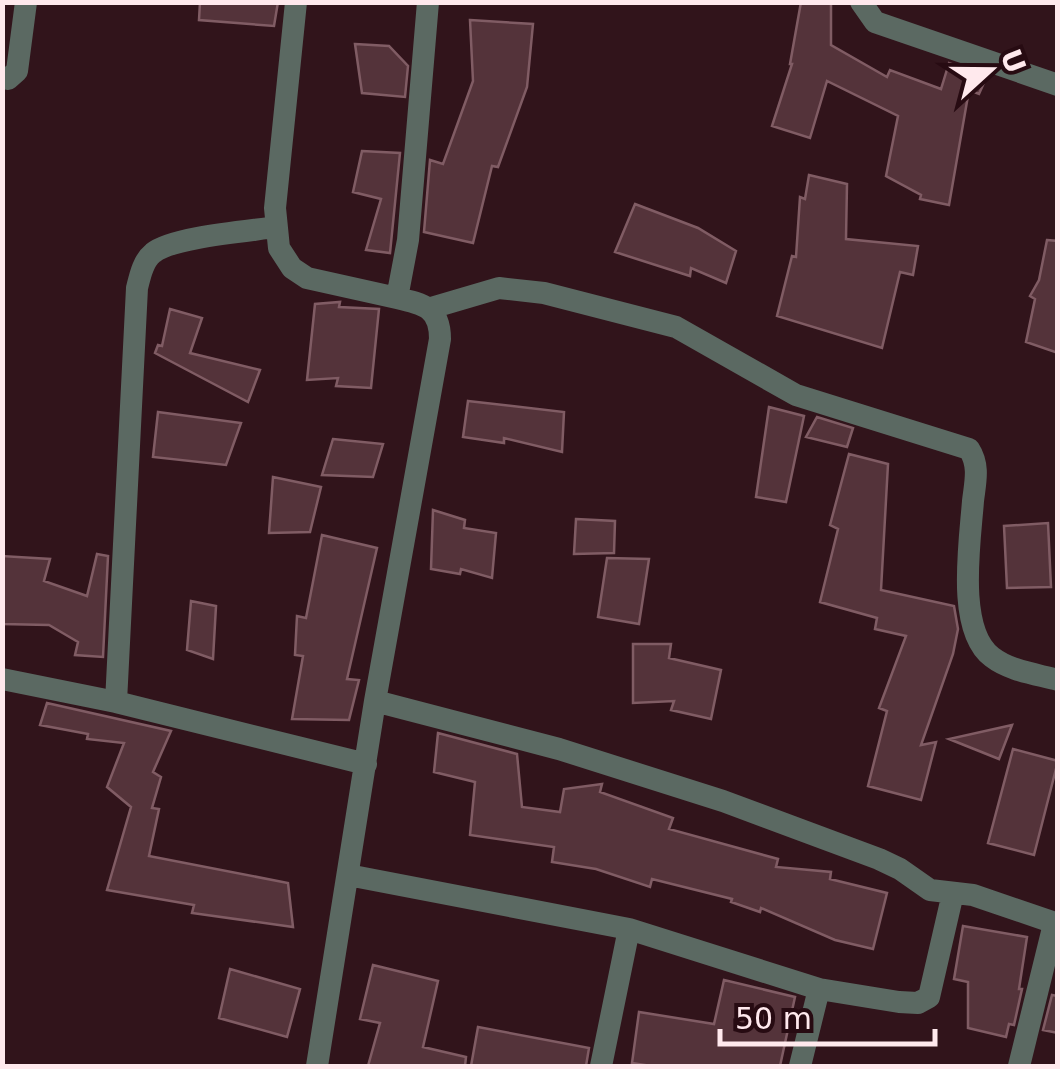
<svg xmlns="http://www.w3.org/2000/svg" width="1060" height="1069" font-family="'DejaVu Sans',sans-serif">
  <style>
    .building { fill: #54333a; stroke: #805c64; stroke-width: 2.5 }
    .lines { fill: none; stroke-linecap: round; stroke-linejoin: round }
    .street { stroke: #5b6962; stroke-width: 22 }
  </style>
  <rect width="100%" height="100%" fill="#31141b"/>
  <path class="building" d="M200,2H278L274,26L199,20Z
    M801,2H831V45L887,77L890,70L941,89L949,63L987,76L979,94L969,90L949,205L920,199L921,195L886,176L898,116L827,81L810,138L772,126L792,64H790Z
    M470,20L533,24L527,87L498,167L492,166L473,243L424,232L430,160L443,164L473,81Z
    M355,44L389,46L408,66L405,97L362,93Z
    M362,151L400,153L390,253L366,250L381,199L353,192Z
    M809,175L847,184L846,239L918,246L913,275L900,272L882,348L777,316L792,256L796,257L800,197L805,199Z
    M635,204L698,228L736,251L726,283L691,268L690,276L615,252Z
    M1047,240L1058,241V353L1026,342L1035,299L1030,296L1039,280Z
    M340,302L339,307L379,309L371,388L336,386L338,378L307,380L315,304Z
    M170,309L202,318L190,353L260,370L248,402L155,353L158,345L162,346Z
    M468,401L564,412L562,452L504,438V443L463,437Z
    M769,407L804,416L786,502L756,497Z
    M158,412L241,423L226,465L153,457Z
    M817,417L853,428L847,447L806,437Z
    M333,439L383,444L373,477L322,475Z
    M849,454L888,464L881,590L954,606L958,629L953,654L921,745L936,742L921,800L868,786L887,711L879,708L906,636L875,629L877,618L820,602L838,529L830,525Z
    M273,477L321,487L310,532L269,533Z
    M433,510L465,520L464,528L496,533L492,578L461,569L460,574L431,569Z
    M576,519L615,521L614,553L574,554Z
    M1048,523L1051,587L1007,588L1004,526Z
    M322,535L377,548L347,679L359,680L349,720L292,719L303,656L295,655L297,616L306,618Z
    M97,554L108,556L103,657L75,655L78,642L49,625L2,624V556L50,559L44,581L87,596Z
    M607,558L649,559L639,624L598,617Z
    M191,601L216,606L213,659L187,650Z
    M633,644H671L669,658L721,670L711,719L671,710L674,701L633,703Z
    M47,703L171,731L153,772L161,777L152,808L159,809L149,856L288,883L293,927L192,913L194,905L107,890L131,807L107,787L124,743L87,739L88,734L40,725Z
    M1012,725L999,759L949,739Z
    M438,733L517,754L522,807L560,812L564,789L602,784L600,792L673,818L669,829L778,859L776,867L831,872L830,879L887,893L873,949L835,940L761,908L760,912L731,902L732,899L652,879L650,887L596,869L552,862L554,847L470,835L475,782L434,772Z
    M1013,749L1058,761L1034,855L988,843Z
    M963,926L1027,937L1019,989H1022L1014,1025L1009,1024L1006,1037L968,1028V982L954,979Z
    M373,965L438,981L423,1047L466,1057L465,1066H368L380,1023L360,1019Z
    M230,969L300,989L287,1037L219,1018Z
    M724,980L795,997L780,1066H651L632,1063L639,1012L714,1024Z
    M1052,995L1058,996V1033L1043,1030Z
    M478,1027L589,1048L586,1066H471Z"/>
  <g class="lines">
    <path class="street" d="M296,2L275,208L279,248L292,268L307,278L397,298
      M861,2L875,22L1058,85
      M2,78L8,79L17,71L26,2
      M431,308L499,288L544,293L676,327L796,395L969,449C980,466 975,483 973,501C970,542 956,630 992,657C1010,671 1036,674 1058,680
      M2,679L116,702L366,764
      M375,701L559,749L723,801L879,859L900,869L930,890L973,895L1058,924
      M116,702L137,288C140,276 143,261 153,253C172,237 250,231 276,227
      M348,875L629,929L819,989L899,1002L918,1003L929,997L953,893
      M317,1066L375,701L440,339C440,308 424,304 397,298L408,240L428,2
      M601,1066L629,929
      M800,1066L819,989
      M1019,1066L1054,924"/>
  </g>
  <rect width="1060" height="1069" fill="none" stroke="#ffe9ed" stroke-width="10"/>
  <g transform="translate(990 70) rotate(69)" stroke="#270b12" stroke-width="8" paint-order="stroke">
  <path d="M0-8L18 38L0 25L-18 38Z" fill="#ffe9ed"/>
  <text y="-15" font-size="28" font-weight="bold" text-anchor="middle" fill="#ffe9ed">U</text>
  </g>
  <path d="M720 1029v15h215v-15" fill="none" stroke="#ffe9ed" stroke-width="5"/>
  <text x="735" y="1029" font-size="30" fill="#ffe9ed" stroke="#270b12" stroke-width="8" paint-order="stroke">50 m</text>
</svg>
